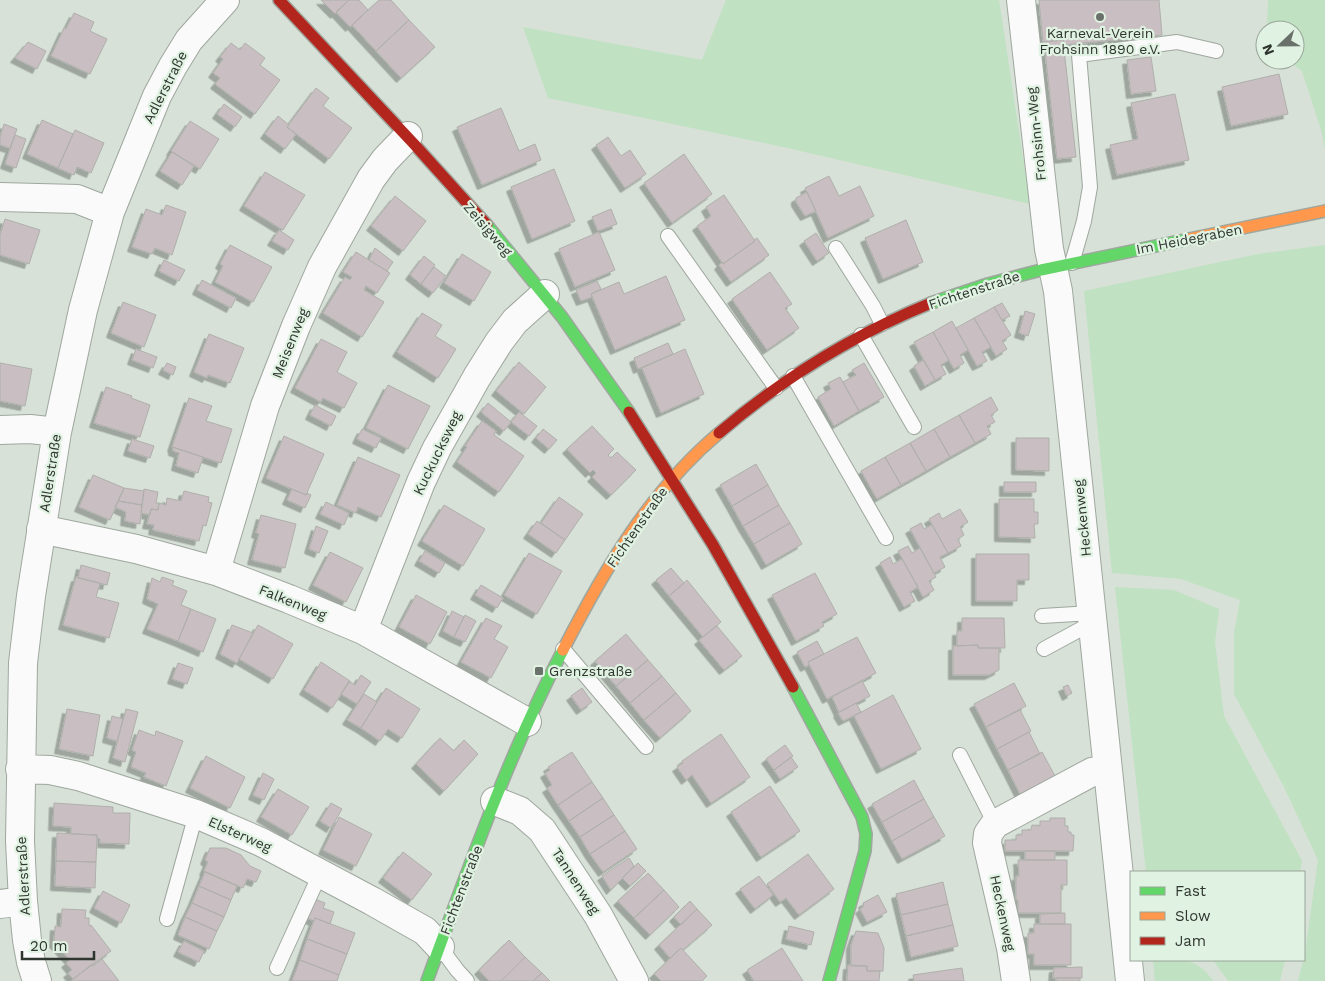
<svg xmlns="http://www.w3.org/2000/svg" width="1325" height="981" font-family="'Work Sans',sans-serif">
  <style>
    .green { fill: #c0e1c2 }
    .building { fill: #c9bfc2; stroke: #afafac; filter: url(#shadow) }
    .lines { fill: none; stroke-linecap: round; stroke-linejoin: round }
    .lane-casing { stroke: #9fa79f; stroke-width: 16 }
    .street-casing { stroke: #9fa79f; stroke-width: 30 }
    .fast-casing { stroke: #9fa79f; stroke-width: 14 }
    .slow-casing { stroke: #9fa79f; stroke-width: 14 }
    .jam-casing { stroke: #9fa79f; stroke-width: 14 }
    .lane { stroke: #f9faf9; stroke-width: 14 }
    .street { stroke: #f9faf9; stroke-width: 28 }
    .fast { stroke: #63d668; stroke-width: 11 }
    .slow { stroke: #ff974d; stroke-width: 11 }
    .jam { stroke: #b3261e; stroke-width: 11 }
    .poi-dot { fill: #6a716a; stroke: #e0f2e1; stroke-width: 2 }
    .labels { text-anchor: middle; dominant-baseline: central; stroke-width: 4.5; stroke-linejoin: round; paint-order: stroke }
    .poi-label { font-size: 14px; fill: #2f352f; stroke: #e0f2e1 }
    .street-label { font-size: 14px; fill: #2f352f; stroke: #e0f2e1 }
  </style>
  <defs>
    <filter id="shadow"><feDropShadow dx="-4.5" dy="4.5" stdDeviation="0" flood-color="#0004"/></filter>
  </defs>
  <rect width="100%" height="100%" fill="#d7e1d7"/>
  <path class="green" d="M726,0H999L1030,204L783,147L548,98L523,27L702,60Z
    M1268,0H1325V150L1322,133L1302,71L1287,60H1295V30H1267Z
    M1325,245V981H1298L1305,953L1318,860L1284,787L1234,694V633L1240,600L1181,579L1112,573L1084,291L1258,254Z
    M1115,587L1174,590L1219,609L1215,642L1224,716L1302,861L1300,872H1146Z
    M1153,960C1179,960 1197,956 1213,981H1155Z
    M1213,960H1285L1280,981H1228Z"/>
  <path class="building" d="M321,0H349L335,14Z
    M349,0H359L368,10L350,27L336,12Z
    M379,0H391L409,20L376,51L352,25Z
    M1039,0H1159L1162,35L1064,45L1063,40L1043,42Z
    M74,13L94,22L90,31L107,39L90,74L51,56L64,28L66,29Z
    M409,20L435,47L401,78L376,51Z
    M1063,40L1076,157L1057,159L1044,42Z
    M28,42L46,51L37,69L15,58Z
    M231,43L240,50L245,43L265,58L260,65L280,80L255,114L215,84L220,78L213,73L223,59L220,57Z
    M1151,57L1156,91L1131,94L1127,60Z
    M1279,74L1288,114L1231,126L1222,87Z
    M316,88L329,98L323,106L352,128L329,159L287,127Z
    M1175,94L1189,160L1117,175L1110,145L1138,139L1131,103Z
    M224,104L242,117L235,127L217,114Z
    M501,108L519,151L535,144L541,160L482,185L457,127Z
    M278,116L289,125L287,127L296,134L285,149L265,134Z
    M42,120L73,134L58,168L27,154Z
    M190,121L219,139L200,169L171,151Z
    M4,124L17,129L10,148L0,145V137Z
    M75,130L104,143L91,173L77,167L74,175L58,168Z
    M15,135L26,139L16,168L5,164Z
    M608,137L621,156L630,150L646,174L625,188L596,145Z
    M172,152L194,166L182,185L160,171Z
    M684,154L712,194L672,223L644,183Z
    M554,169L575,221L532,239L511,187Z
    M265,172L305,195L283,230L244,206Z
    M829,176L839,196L860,186L874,216L828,238L805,188Z
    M807,192L816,211L805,216L796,202V198Z
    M724,195L755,241L723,264L697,226L711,216L706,207Z
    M395,196L426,221L403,251L371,226Z
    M166,205L186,212L172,255L155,248L152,254L132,247L146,209L162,215Z
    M611,209L617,224L598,231L592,217Z
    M5,219L40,230L29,264L0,255V235Z
    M906,220L923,262L883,279L865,238Z
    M279,230L294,240L288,250L272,241Z
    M599,232L615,270L575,287L559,249Z
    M816,233L829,253L817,261L804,241Z
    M757,238L769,255L731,282L719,265L722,262L723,264L755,241L754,240Z
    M230,245L272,267L253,302L215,282L223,266L220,264Z
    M375,248L393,262L387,271L369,260Z
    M356,252L390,273L377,293L366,286L364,290L384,302L362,337L323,313L345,277L350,280L352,277L343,272Z
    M462,254L491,272L474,301L444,283Z
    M424,256L435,265L421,284L410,275Z
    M164,260L185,270L179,281L159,271Z
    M434,267L446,276L433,293L421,284Z
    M770,272L792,304L785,308L799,328L767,350L732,299Z
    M666,276L685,320L615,350L591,294L619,282L624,294Z
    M202,280L236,298L231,308L197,290Z
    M597,281L601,289L591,294L592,297L581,301L576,290Z
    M123,302L156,315L144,347L111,333Z
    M1002,303L1010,316L1002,320L994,307Z
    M994,307L1011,335L1002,341L1007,349L996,356L974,318Z
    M1025,311L1035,314L1028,336L1019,333Z
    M422,313L442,325L435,336L456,349L438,378L397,352Z
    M974,318L991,347L982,352L987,361L977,366L956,328Z
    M952,321L968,350L960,355L964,363L954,369L933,332Z
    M933,332L949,360L941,365L946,374L935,380L914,342Z
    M209,334L244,348L230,383L208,375L207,378L194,372Z
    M321,339L347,352L337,372L357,383L344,408L323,398L321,402L295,388Z
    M668,343L673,354L638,369L634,358Z
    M136,349L157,357L153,368L132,360Z
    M685,349L704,394L661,413L642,368Z
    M923,360L935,380L925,386L914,366Z
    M519,362L546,387L524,414L496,391Z
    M0,363L32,369L25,406L0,401Z
    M167,363L176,367L173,375L163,370Z
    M864,363L884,397L859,411L843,382L856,375L852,370Z
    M840,377L859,411L834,426L818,397L831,389L828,383Z
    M388,385L430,406L408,449L366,428Z
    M106,387L132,396L131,398L150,405L140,437L94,423Z
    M991,397L998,410L991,415L995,422L987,426L991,434L975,443L959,415Z
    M189,398L212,406L206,421L232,429L221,463L172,447Z
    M488,403L511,422L504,431L481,412Z
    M315,405L336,416L331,426L310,415Z
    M519,412L537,426L529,436L511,422Z
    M959,415L975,443L950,457L934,429Z
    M482,421L496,431L494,435L524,456L499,492L457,462L467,447L465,446Z
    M592,426L614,449L608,455L611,458L617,452L636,470L611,495L592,477L596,473L593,470L590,473L567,449Z
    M362,429L381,438L376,448L357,439Z
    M543,429L557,440L549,449L536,438Z
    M934,429L950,457L926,471L910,443Z
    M284,436L324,454L306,495L266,478Z
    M1016,438H1049V471L1016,470Z
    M132,439L154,446L150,458L128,451Z
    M910,443L926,471L901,485L885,457Z
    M173,447L203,457L198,473L176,466L179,453L173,451Z
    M358,457L400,475L381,517L358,507L356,513L337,505Z
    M885,457L901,485L877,499L861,471Z
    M756,464L768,485L732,506L720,485Z
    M93,475L124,488L110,520L79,507Z
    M1004,482H1036V492H1004Z
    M768,485L779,505L743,526L732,506Z
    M124,488L144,491L142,505L118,501Z
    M144,489L158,492L156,503H159L158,510L151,509L150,515L141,513Z
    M292,489L306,495L307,493L311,495L305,508L287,500Z
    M184,491L209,497L208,502L212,503L206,526L203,525L199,541L153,530L154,525L147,524L151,509L158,510L159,503L166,505L167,498L181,501Z
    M559,497L583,514L565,540L541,523Z
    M999,499H1034V512H1038V524H1034L1035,538L999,537Z
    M118,501L142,505L140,524L125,521L126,512L115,507Z
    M326,502L349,513L344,525L320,514Z
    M444,505L485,529L463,566L422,541Z
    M779,505L790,523L754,544L743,526Z
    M960,509L968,522L960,527L964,535L958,539L961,546L948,553L929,519L939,513L942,519Z
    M261,515L296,524L285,568L252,560L259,534L256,533Z
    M537,521L565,540L556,553L528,534Z
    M790,523L802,544L766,565L754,544Z
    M921,523L924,529L932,525L948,553L940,557L945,567L934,573L910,529Z
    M316,526L328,531L319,553L309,549Z
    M908,546L912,553L920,548L936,577L929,581L934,590L923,597L898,551Z
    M425,551L445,563L439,573L419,561Z
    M330,552L363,568L346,602L313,585Z
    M529,553L562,571L537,614L504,595Z
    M976,554H1029V580H1017V601H976Z
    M890,557L893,564L902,559L918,587L910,592L915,601L904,607L880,563Z
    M81,565L110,573L107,585L78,578Z
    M671,568L684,583L669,596L656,580Z
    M815,573L837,614L822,622L824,626L796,641L772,595Z
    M76,577L100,583L96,597L119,603L109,638L63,625Z
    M162,577L174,581L172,585L187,591L181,605L191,609L178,641L147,629L158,604L147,599L152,578L160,582Z
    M687,580L721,622L703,637L669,596Z
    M481,585L503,598L497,608L475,595Z
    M416,595L447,612L430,644L399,627Z
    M191,609L216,619L203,652L178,641Z
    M452,611L464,617L454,637L443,631Z
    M465,615L476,621L465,642L454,637Z
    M486,618L502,626L494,639L508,647L491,678L461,662Z
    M962,618H1004L1005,648H978V645L957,646V631H962Z
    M232,625L253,633L237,663L220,654Z
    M258,625L293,644L273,679L239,659Z
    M717,626L742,656L724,670L699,640Z
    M626,634L648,660L616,686L595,661Z
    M857,637L876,673L827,699L808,662Z
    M817,641L824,654L808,662L809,665L805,667L797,652Z
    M978,645V648H999V670L989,675H953V646Z
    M648,660L662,676L630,703L616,686Z
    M321,662L350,681L332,708L304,690Z
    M178,663L193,668L187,684L172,679Z
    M361,675L371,682L357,704L341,694L349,681L355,685Z
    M662,676L676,693L644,720L630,703Z
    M862,681L870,696L839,712L832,697Z
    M1014,683L1026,706L986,727L974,704Z
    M1068,685L1072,693L1067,696L1063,687Z
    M386,688L420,709L402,738L388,729L380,741L361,728Z
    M582,688L592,702L581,710L571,696Z
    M676,693L691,711L660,738L644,720Z
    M364,694L377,702L361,728L347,720Z
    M893,695L921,749L881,769L854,716Z
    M856,703L861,712L843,721L838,713Z
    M67,709L100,715L93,756L59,749Z
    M126,709L138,712L125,762L113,758Z
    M1020,710L1031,731L997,749L986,727Z
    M112,716L123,719L117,741L107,738Z
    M139,730L155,736L156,731L183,741L166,786L144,777L146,773L131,767L136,752L132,750Z
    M1029,732L1040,754L1008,770L997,749Z
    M721,734L750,777L711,803L692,775L686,780L677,767L683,763L682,761Z
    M440,738L454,751L464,740L478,754L444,791L416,764Z
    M785,745L793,756L774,770L766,759Z
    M572,752L592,782L558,805L547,788L552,785L545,773L550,770L548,767Z
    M1042,752L1055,776L1020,794L1008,770Z
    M206,756L245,777L230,808L190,788Z
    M791,757L798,767L780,779L774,770Z
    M263,773L274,779L264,800L253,795Z
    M914,780L924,799L882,822L872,804Z
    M592,782L603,798L569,821L558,805Z
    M770,786L800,831L761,857L731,812Z
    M278,789L309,807L292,835L261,817Z
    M603,798L614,815L580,837L569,821Z
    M924,799L934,817L892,841L882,822Z
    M54,803L113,807V813H130L129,844L100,843V839L97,838V835L71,834V827L53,826Z
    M331,803L342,809L331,828L320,821Z
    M614,815L625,831L590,854L580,837Z
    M339,817L372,834L356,866L323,850Z
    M934,817L945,836L902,859L892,841Z
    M1050,818H1065V826H1068V832H1071V835H1074L1073,851H1005V840H1016V835H1022V830H1031L1032,825L1040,826V821H1050Z
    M625,831L637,849L603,872L590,854Z
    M57,833L97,835L96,862L56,861Z
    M210,848H226L241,855L250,866L261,871L256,882L247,879L243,888L204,871L208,862L205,860Z
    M1025,851H1055V860H1025Z
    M403,852L432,874L412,900L383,878Z
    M808,854L834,889L799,915L786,898L780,902L767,884Z
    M629,858L634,866L611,890L602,876Z
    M1018,860H1067V885H1061V913H1018V900H1016V876H1019Z
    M56,861L96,862L95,888L55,886Z
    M638,863L646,871L630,886L622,878Z
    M205,872L237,886L231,900L199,886Z
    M648,873L664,890L634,918L618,901Z
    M759,876L773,895L755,909L740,889Z
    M943,882L948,904L901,915L896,894Z
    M199,886L231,900L224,917L192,903Z
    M664,890L679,907L650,935L634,918Z
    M103,891L130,905L121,923L94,908Z
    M878,895L887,912L867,922L860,909L864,906L863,903Z
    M312,898L325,903L323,908L334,912L330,924L315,918L314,921L305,917Z
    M690,901L697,909L681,925L674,917Z
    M192,903L224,917L217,931L185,917Z
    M948,904L953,925L906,936L901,915Z
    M62,909L86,910L85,918H89V926L91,925L111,951L73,979L68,973L72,970L66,963L70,960L54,943L55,926L61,927Z
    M697,909L712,925L683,950L681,948L670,958L659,945Z
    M1065,913V924H1040V914Z
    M185,917L217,931L209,949L178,935Z
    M315,918L355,933L347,954L307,939Z
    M1034,924H1071V965H1034V954H1028V933H1034Z
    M953,925L958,946L911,957L906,936Z
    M789,926L814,932L811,945L786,939Z
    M856,931L878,933L884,948L883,971H867V966H851V945Z
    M307,939L347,954L339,975L300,960Z
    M509,940L525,957L501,981H489L479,970Z
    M184,941L204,951L199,962L178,952Z
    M681,948L707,976L702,981H661L654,974Z
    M782,948L803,981H754L747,970Z
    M525,957L542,973L533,981H501Z
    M102,959L119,981H71L92,964L93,966Z
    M300,960L339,975L337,981H292Z
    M848,965L867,966V971H880L879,981H847Z
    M1082,967V978H1053L1054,968Z
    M962,968L964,981H914L913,975Z
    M542,973L550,981H533Z
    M1056,978H1080V981H1056Z"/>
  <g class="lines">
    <defs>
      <path id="lane" d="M668,236L776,388
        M836,248L873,306L882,324
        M1072,263L1084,221L1090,187L1079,55L1177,42L1216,51
        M861,335L914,427
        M793,376L886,538
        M1042,616L1092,613
        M563,649L646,747
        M1044,649L1092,623
        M960,755L995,824
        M167,919L196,814
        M440,947L457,970L467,981
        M277,968L320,874"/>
      <path id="street" d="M1021,0L1049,249L1058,291L1130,981
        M0,197L77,199L110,212
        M0,430L30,429L57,432
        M41,529L136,549L216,571L289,599L363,630L527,722
        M216,571L265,406L296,326L322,267L371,179L385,160L408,136
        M363,630L421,482L437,448L477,377L499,342L515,321L545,294
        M20,769L50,770L78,776L196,814L261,842L372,901L425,931L440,947
        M495,801L520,811L542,830L598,915L634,981
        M0,904L23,901
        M37,981L31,962L27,940L23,901L20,841L23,663L31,596L57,432L83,310L110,212L157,96L173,66L189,40L225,0
        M1016,981L1011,948L987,843L988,834L995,824L1092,772L1108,770"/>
      <path id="fast" d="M487,225L562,317L629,412
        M931,303L988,284L1041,270L1189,239
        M793,687L862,817L866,834L865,851L829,981
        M427,981C468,869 508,756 563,650"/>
      <path id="slow" d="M1189,239L1325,211
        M563,650C604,570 650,491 719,433"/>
      <path id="jam" d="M279,0L414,144L487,225
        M629,412L713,545L793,687
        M719,433C783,378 853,335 931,303"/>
    </defs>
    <use href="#lane" class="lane-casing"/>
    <use href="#street" class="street-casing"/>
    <use href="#fast" class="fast-casing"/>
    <use href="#slow" class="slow-casing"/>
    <use href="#jam" class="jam-casing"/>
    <use href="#lane" class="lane"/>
    <use href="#street" class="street"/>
    <use href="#fast" class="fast"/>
    <use href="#slow" class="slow"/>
    <use href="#jam" class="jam"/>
  </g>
  <g class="poi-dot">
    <circle cx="1100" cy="17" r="5"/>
    <rect x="534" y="666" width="10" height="10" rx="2.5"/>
  </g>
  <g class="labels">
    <g class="poi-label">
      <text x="1100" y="33">Karneval-Verein<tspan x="1100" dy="16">Frohsinn 1890 e.V.</tspan></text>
      <text x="549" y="671" text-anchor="start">Grenzstraße</text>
    </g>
    <g class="street-label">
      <text transform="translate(165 87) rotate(-63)">Adlerstraße</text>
      <text transform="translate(1036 134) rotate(-96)">Frohsinn-Weg</text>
      <text transform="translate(488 229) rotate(49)">Zeisigweg</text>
      <text transform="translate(1189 239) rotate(-11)">Im Heidegraben</text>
      <text transform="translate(974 290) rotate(-18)">Fichtenstraße</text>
      <text transform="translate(290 343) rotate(-68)">Meisenweg</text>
      <text transform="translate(437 453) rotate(-64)">Kuckucksweg</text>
      <text transform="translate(50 473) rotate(-81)">Adlerstraße</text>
      <text transform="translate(1082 518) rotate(-96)">Heckenweg</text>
      <text transform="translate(637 527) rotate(-55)">Fichtenstraße</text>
      <text transform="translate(293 602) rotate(22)">Falkenweg</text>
      <text transform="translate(240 834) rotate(24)">Elsterweg</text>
      <text transform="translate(23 876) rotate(-93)">Adlerstraße</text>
      <text transform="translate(576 881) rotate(57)">Tannenweg</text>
      <text transform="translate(461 890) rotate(-69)">Fichtenstraße</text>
      <text transform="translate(1003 913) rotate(78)">Heckenweg</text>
    </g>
  </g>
  <rect x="1130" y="871" width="175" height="90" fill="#e0f2e1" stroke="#99a69a"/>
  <rect x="1140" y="887" width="25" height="8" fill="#63d668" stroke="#99a69a"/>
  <text x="1175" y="896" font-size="15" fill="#2f352f">Fast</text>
  <rect x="1140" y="912" width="25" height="8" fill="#ff974d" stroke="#99a69a"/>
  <text x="1175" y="921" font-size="15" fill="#2f352f">Slow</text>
  <rect x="1140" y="937" width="25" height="8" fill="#b3261e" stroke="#99a69a"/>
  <text x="1175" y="946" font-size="15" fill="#2f352f">Jam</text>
  <g transform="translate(1280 45) rotate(248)"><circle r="24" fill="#e0f2e1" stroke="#99a69a"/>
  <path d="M0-4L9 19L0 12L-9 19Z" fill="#6a716a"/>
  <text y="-8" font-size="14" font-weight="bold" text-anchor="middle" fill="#2f352f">N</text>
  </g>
  <path d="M22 951v8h72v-8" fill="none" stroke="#2f352f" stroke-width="2.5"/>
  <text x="30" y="951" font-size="15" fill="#2f352f" stroke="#e0f2e1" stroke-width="4" paint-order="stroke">20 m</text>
</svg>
